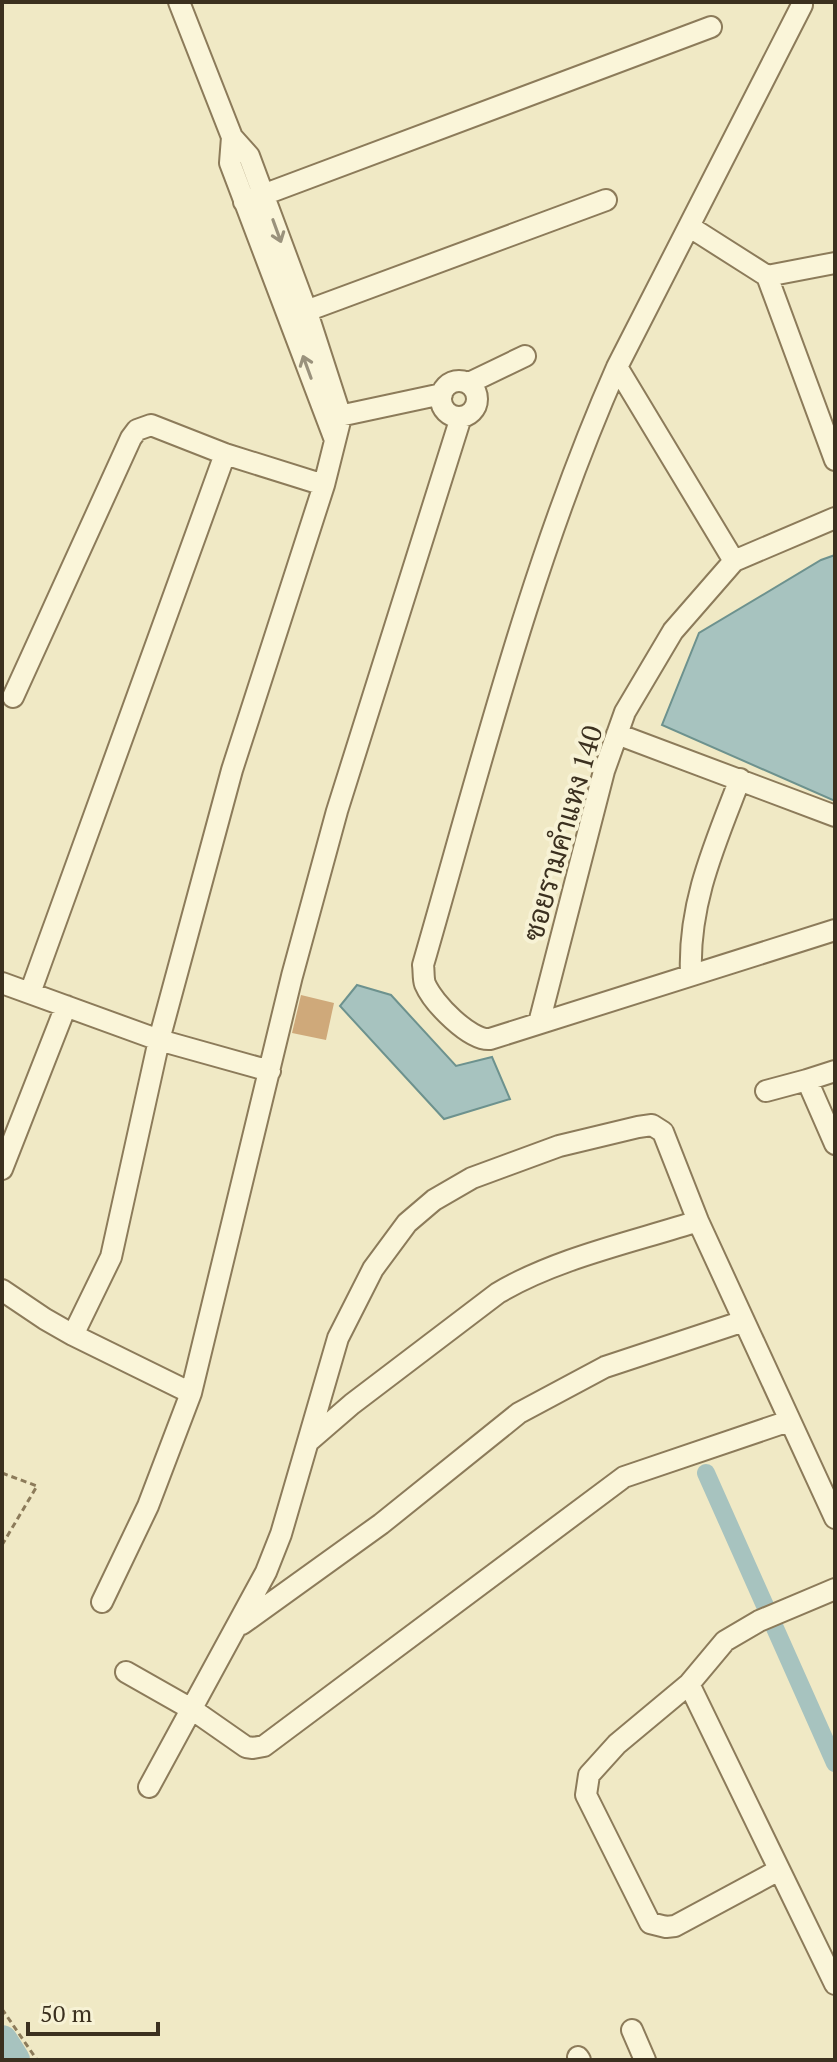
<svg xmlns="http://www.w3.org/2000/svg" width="837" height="2062" font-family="'PT Serif',Sarabun,serif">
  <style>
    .water { fill: #a7c3bf; stroke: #6d928e; stroke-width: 2 }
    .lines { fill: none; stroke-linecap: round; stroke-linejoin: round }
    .canal { stroke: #a7c3bf; stroke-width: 18 }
    .river { stroke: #a7c3bf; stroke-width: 32 }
    .building { fill: #cfa97a }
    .minor-casing { stroke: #8c7b5a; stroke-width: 24 }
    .path { stroke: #8c7b5a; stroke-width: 3; stroke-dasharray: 6 4; stroke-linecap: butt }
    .minor { stroke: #faf5d9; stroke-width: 20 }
    .oneway { stroke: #9a927c }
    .labels { text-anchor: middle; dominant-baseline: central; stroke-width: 8; stroke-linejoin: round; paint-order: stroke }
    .street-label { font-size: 28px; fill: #3b301f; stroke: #f7f2d5 }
  </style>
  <rect width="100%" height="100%" fill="#f0e9c5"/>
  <path class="water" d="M835,555V801L662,725L699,633L821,560Z
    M357,985L391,995L456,1066L492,1057L510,1099L444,1119L340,1006Z"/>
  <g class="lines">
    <path class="canal" d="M706,1473L835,1763"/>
    <path class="river" d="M2,2041L14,2060"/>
  </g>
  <path class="building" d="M301,995L334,1003L326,1040L292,1033Z"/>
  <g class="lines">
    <defs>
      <path id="minor" d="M802,5L617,367C532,559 481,764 423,965C424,971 423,978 425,984C433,1003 470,1041 490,1039L835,930
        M232,137L230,163L335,440
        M244,202L711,27
        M690,227L767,276L835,460
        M767,276L835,263
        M290,317L606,200
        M617,367L734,561
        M441 399a18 18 0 1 1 36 0a18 18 0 1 1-36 0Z
        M469,383L525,356
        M330,418L442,394
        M13,697L131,438L137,430L151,425L225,454L324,485
        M617,734L835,816
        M691,974C688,903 715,844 740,779
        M2,983L159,1040L270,1071
        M30,993L225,454
        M539,1023L604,771L625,712L673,631L734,561L835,518
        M807,1080L835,1071
        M766,1091L807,1080L835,1144
        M2,1169L66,1006
        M2,1290L45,1319L73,1335L191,1393
        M73,1335L111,1257L159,1040L232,770L324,485L341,417L307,312L249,156L232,137L179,2
        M308,1442L352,1404L498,1293C557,1258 633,1242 698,1221
        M102,1602L148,1506L191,1393L292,976L337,811L461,417
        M242,1624L381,1524L519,1413L605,1367L744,1321
        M126,1672L193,1710L246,1747L253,1748L264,1746L624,1477L789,1421
        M689,1684L835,1984
        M149,1787L266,1572L281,1534L338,1338L373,1269L407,1223L434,1200L472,1178L559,1146L638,1127L652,1125L663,1132L698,1221L835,1518
        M779,1870L675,1926L666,1927L650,1923L586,1795L589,1775L617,1744L689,1684L725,1641L759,1621L835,1589
        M632,2030L645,2060
        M578,2057L580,2060"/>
    </defs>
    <use href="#minor" class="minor-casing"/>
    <path class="path" d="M2,1473L37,1486L2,1545
      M2,2009L37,2060"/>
    <use href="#minor" class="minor"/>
  </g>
  <defs><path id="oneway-shaft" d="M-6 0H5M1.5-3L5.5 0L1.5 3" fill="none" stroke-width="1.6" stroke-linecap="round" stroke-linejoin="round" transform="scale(2)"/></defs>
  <g class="oneway">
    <use href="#oneway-shaft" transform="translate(277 231) rotate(70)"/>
    <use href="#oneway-shaft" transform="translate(307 367) rotate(-110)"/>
  </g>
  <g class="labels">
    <g class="street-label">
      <text transform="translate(562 833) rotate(-74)">ซอยรามคำแหง 140</text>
    </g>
  </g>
  <rect width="837" height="2062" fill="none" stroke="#3b301f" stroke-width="8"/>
  <path d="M28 2022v12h130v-12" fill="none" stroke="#3b301f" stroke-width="4"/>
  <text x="40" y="2022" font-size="24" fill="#3b301f" stroke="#f7f2d5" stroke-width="6" paint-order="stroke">50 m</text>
</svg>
